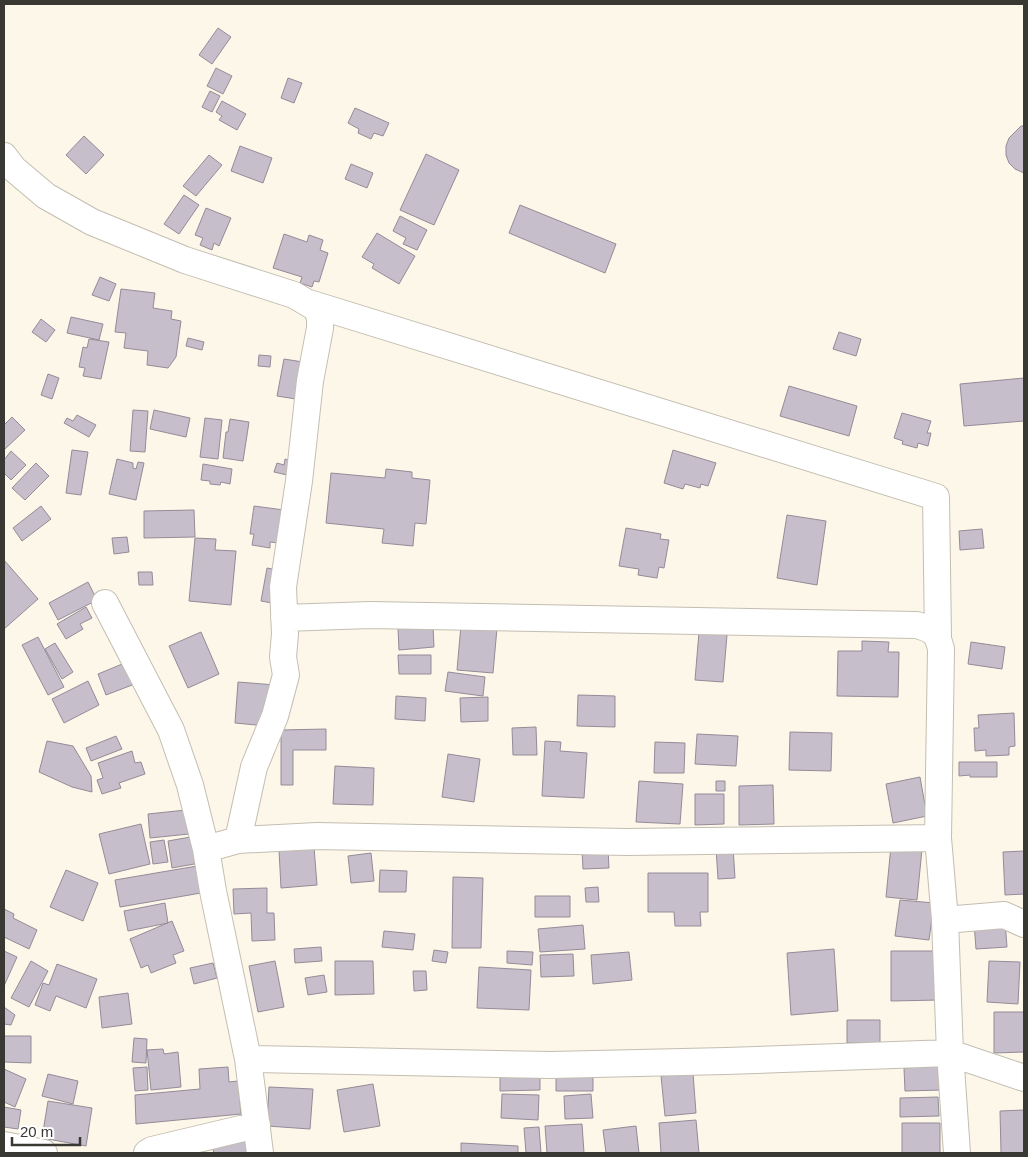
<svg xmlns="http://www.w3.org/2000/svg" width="1028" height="1157" font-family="Arial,sans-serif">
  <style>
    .building { fill: #c6bfcb; stroke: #938c98 }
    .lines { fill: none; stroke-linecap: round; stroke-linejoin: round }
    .minor-casing { stroke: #c3beb1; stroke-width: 28 }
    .minor { stroke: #fff; stroke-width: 26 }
  </style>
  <rect width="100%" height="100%" fill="#fcf7e9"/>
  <path class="building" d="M218,28L231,37L212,64L199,55Z
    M216,68L232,76L223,94L207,86Z
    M288,78L302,83L294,103L281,98Z
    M210,91L220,96L212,112L202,107Z
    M222,101L246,114L237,130L219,120L222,116L216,112Z
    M355,108L389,123L383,136L374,133L371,139L358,133L359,129L348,123Z
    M1021,126H1024V173L1015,169L1009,163L1006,155V146L1009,138Z
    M84,136L104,155L86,174L66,155Z
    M240,146L272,158L263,183L231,171Z
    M426,154L459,170L434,225L400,210Z
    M209,155L222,165L196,196L183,186Z
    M351,164L373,173L367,188L345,179Z
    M184,195L199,205L179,234L164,224Z
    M520,205L616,244L605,273L509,233Z
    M206,208L231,218L219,246L214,243L212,250L200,245L203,238L195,235Z
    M400,216L427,230L417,250L403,244L406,238L393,231Z
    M377,233L415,256L399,284L372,268L374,264L362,257Z
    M284,234L307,242L309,235L323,240L320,250L328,253L319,282L314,281L312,287L300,283L302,277L273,268Z
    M100,277L116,284L109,301L92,295Z
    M121,289L155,293L153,308L172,311L171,319L181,321L176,357L168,368L147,365L148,351L124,348L126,333L115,332Z
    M71,317L103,324L99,340L67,333Z
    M41,319L55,330L46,342L32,332Z
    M839,332L861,339L856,356L833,349Z
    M188,338L204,342L202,350L186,346Z
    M89,339L109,342L101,379L83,376L85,368L79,367L83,347L87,348Z
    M259,355L271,356L270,367L258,366Z
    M284,359L303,362L296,399L277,396Z
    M48,374L59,378L52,399L41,395Z
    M1024,378V421L964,426L960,384Z
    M789,386L857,406L849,436L780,416Z
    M133,410L148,411L145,452L130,451Z
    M154,410L190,418L186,437L150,429Z
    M902,413L931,421L927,433H931L928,446L918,443L917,448L902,444L903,441L894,438Z
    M77,415L96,425L89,437L64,423L67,418L73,421Z
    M12,417L25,430L4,450V425Z
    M205,418L222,420L218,459L200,457Z
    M230,419L249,422L243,461L223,458L226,432H228Z
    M72,450L88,452L81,495L66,493Z
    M673,450L716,463L708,486L701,484L700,488L685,484L683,489L664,483Z
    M11,451L26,465L11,480L4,473V460Z
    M117,459L133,463V468L136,469L138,462L144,463L136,500L109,494Z
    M285,459L291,461L287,475L274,472L277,463L284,465Z
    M36,463L49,476L25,500L12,488Z
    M203,464L232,469L230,484L221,482L220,485L210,484V481L201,480Z
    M386,469L412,472V478L430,480L426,524L415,523L413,546L382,543L384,529L326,523L331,473L385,478Z
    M41,506L51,519L22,541L13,528Z
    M254,506L284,510L279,543L270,542V548L252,545L254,534H250Z
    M194,510L195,537L144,538V511Z
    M787,515L826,521L817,585L777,578Z
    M626,528L661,534L660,539L669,540L664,568L659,567L657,578L638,575L639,569L619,566Z
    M982,529L984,548L960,550L959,531Z
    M127,537L129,552L114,554L112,538Z
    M195,538L216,539L215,550L236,551L231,605L189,601Z
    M4,560L38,599L4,629Z
    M267,568L283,571L277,604L261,601Z
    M138,572H152L153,585H139Z
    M88,582L97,600L58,620L49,603Z
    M86,607L92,618L80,624L83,629L66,639L57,624Z
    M461,625L497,628L493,673L457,670Z
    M433,626L434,647L399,650L398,628Z
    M201,632L219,674L188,688L169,646Z
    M699,632L727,635L723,682L695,680Z
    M38,637L64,687L48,695L22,645Z
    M862,641L889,642L888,652H899L898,697L837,696L838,651H862Z
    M971,642L1005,647L1002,669L968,664Z
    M55,643L73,672L62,679L45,649Z
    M398,655H431V674H399Z
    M132,660L140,682L106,695L98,674Z
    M448,672L485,677L483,696L445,691Z
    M88,681L99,705L64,723L52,699Z
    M238,682L275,685L267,726L235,723Z
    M578,695L615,696V727L577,726Z
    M396,696L426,698L425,721L395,719Z
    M488,697V721L461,722L460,698Z
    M1014,713L1015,746L1009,747V755L986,756V750L975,751L974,728H979L978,715Z
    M536,727L537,755H513L512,728Z
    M326,729V750H293V785H281V730Z
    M790,732L832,733L831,771L789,770Z
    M697,734L738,736L736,766L695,764Z
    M116,736L122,749L91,761L86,748Z
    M47,741L73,746L91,776L92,792L72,787L39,772Z
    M545,741L561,742L560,751L587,753L584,798L542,796Z
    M655,742L685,743L684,773H654Z
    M132,751L135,763L141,762L145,774L119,783L121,788L102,794L97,780L103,778L98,763Z
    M448,754L480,759L474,802L442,797Z
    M959,762H997V777H970V775L959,776Z
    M335,766L374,768L373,805L333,804Z
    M920,777L927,816L893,823L886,784Z
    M639,781L683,784L680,824L636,822Z
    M716,781H725V791H716Z
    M773,785L774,824L739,825V786Z
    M695,794H724V824L695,825Z
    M186,810L189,834L150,838L148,814Z
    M141,824L150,864L109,874L99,834Z
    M196,836L200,863L172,868L168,841Z
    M164,840L168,862L153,864L150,842Z
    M891,846L922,849L917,900L886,897Z
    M314,847L317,885L281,888L279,850Z
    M733,847L735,878L718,879L716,848Z
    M608,849L609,868L583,869L582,850Z
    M1024,851V894L1005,895L1003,852Z
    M371,853L374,881L351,883L348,856Z
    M197,866L201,893L120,907L115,880Z
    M66,870L98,883L83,921L50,907Z
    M380,870L407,871L406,892H379Z
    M648,873H708V912H700L701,926H675L674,912H648Z
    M453,877L483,878L481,948H452Z
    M598,887L599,902H586L585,888Z
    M267,888V913H274L275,940L252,941L251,913L234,914L233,889Z
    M535,896H570V917H535Z
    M900,900L934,903L929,940L895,936Z
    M165,903L168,923L128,931L124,911Z
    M4,909L14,914L13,918L37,930L29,949L4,937Z
    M172,921L184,951L173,955L176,963L151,973L148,965L141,968L130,939Z
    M1005,921L1007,947L976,949L974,923Z
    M583,925L585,949L540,952L538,929Z
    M384,931L415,934L413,950L382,947Z
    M321,947L322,961L295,963L294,949Z
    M834,949L838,1011L791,1015L787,953Z
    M434,950L448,952L446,963L432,961Z
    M4,951L17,957L4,986Z
    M507,951L533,952L532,965L507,963Z
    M891,951H939L940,1000L891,1001Z
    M629,952L632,980L593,984L591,955Z
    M573,954L574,976L541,977L540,955Z
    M31,961L48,971L29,1007L11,998Z
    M275,961L284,1007L258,1012L249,966Z
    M335,961H373L374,994L335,995Z
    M989,961L1020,962L1018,1004L987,1002Z
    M213,963L217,978L194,984L190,968Z
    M57,964L97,979L86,1008L56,996L50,1011L35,1005L43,983L49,985Z
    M479,967L531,970L529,1010L477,1008Z
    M413,971H426L427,990L414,991Z
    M324,975L327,992L308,995L305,978Z
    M128,993L132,1024L102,1028L99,997Z
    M4,1007L15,1015L11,1025L4,1024Z
    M994,1012H1024V1052L994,1053Z
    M847,1020H880V1043H847Z
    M4,1036H31V1063L4,1062Z
    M134,1038L147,1039L146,1063L132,1062Z
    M163,1049L164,1054L178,1052L181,1087L151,1090L147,1050Z
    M941,1066L942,1090L905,1091L904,1068Z
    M147,1067L148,1090L135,1091L133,1068Z
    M228,1067L229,1082L238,1081L241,1114L136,1124L135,1095L200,1089L199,1069Z
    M4,1069L26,1079L15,1107L4,1102Z
    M693,1073L696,1113L665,1116L661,1076Z
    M48,1074L78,1081L73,1104L42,1096Z
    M540,1074V1090L500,1091V1075Z
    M556,1075H593V1091H556Z
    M373,1084L380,1126L344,1132L337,1090Z
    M269,1087L313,1089L310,1129L267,1126Z
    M502,1094L539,1095L538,1120L501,1118Z
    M591,1094L593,1118L565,1119L564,1096Z
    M938,1097L939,1116L900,1117V1098Z
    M48,1101L92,1108L86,1146L42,1138Z
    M4,1107L21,1110L18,1129L4,1127Z
    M1024,1110V1153H1001L1000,1111Z
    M696,1120L699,1153H661L659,1123Z
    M902,1123H940V1153H902Z
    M582,1124L584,1153H547L545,1126Z
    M636,1126L639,1153H606L603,1130Z
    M539,1127L541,1153H526L524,1128Z
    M244,1134L249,1153H214L211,1143Z
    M461,1143L518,1146V1153H461Z"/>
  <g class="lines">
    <defs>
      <path id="minor" d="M4,156L14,169L46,196L92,222L185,260L294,295L316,308L320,317V328L310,381L299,481L283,587L285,634L283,657L286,675L275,716L254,767L238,840
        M309,303L936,497L938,637
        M105,603L171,730L190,785L206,849L213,891L248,1059L260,1153
        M284,618L370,615L917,625C933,630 937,632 941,649L938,838L945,920L950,1053L957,1153
        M206,849L238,840L317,836L627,842L938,838
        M945,920L1004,915L1024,924
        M248,1059L551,1065L726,1061L950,1053L1024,1078
        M4,1145L44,1153
        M147,1153L152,1150L257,1125"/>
    </defs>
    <use href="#minor" class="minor-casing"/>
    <use href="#minor" class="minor"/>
  </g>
  <rect width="1028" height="1157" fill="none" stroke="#3a3832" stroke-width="10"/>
  <path d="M12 1137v8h68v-8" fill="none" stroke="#3a3832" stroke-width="2.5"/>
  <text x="20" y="1137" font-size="15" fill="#3a3832" stroke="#ffffff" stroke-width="4" paint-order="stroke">20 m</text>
</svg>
